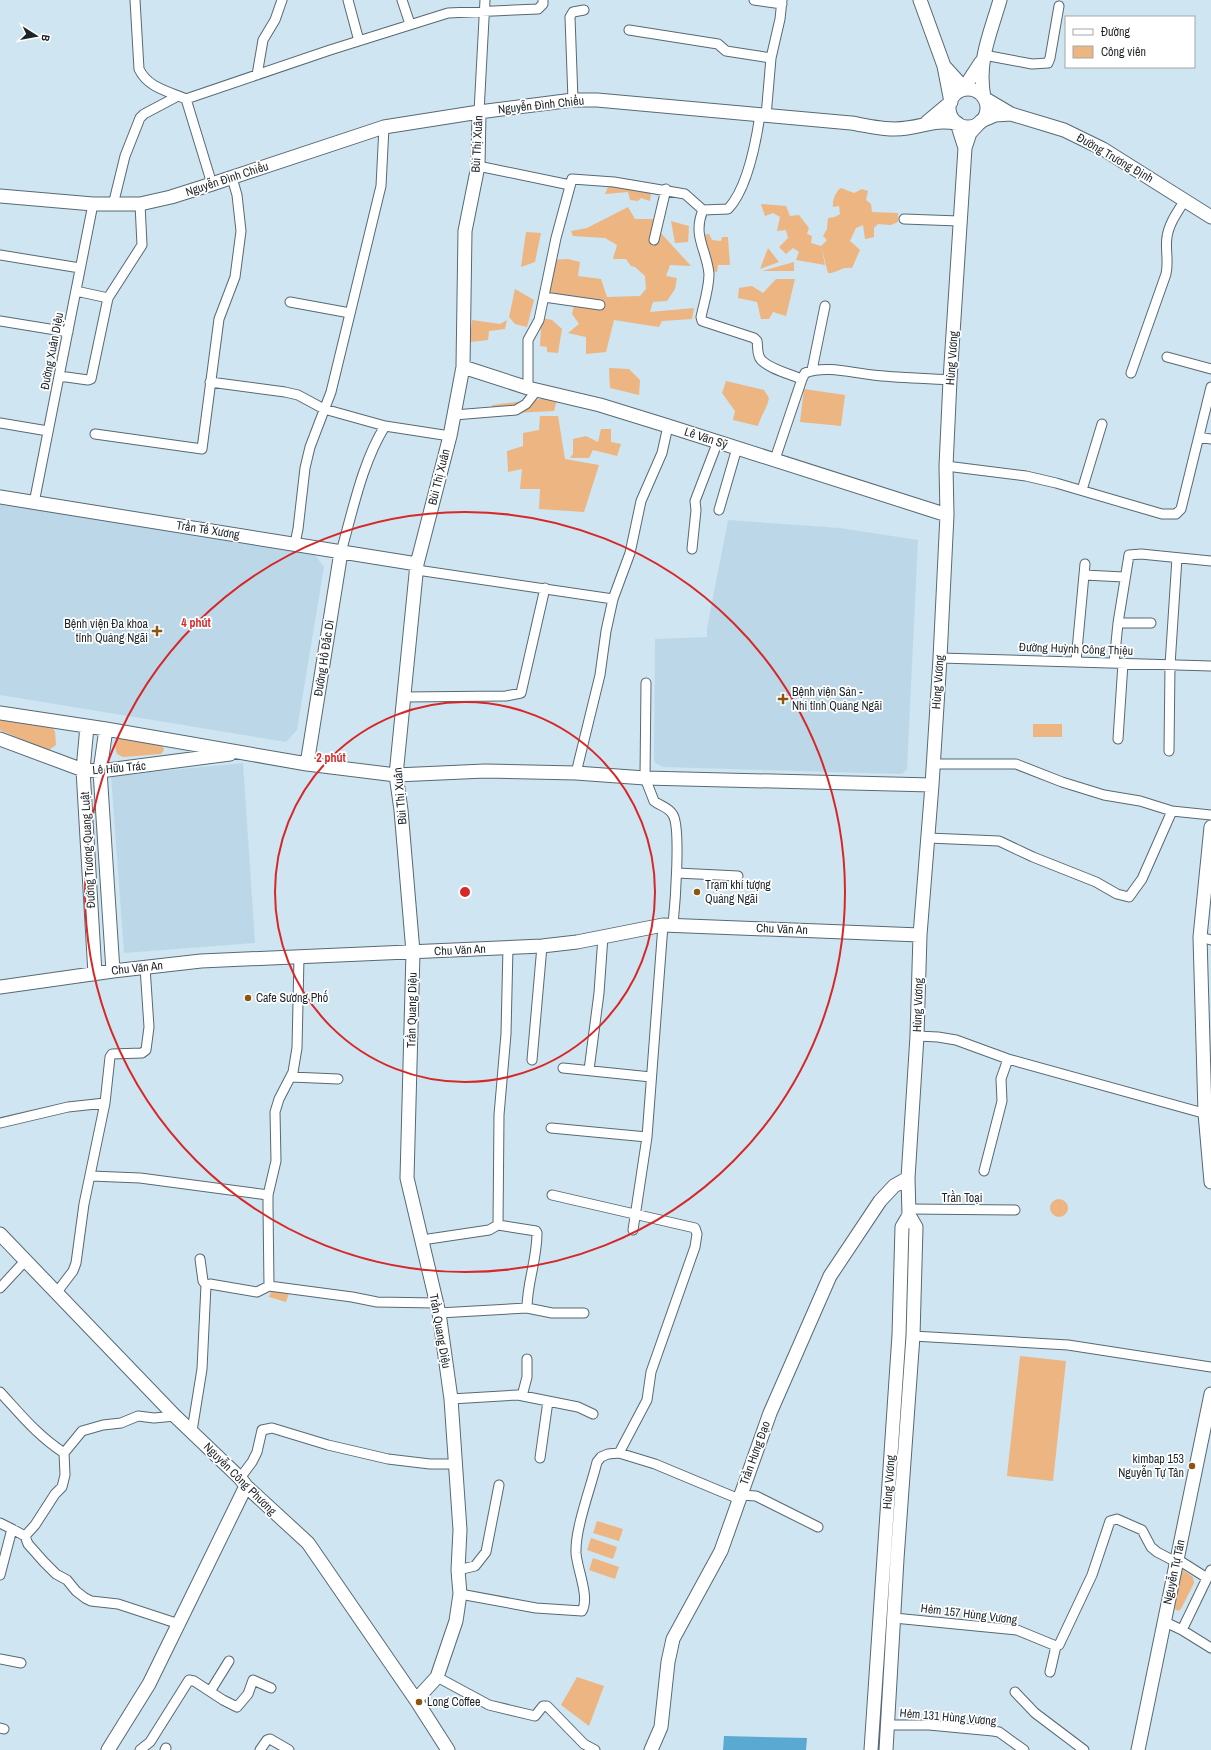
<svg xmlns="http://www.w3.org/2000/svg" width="1211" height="1750" font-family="'Archivo Narrow',sans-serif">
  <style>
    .built { fill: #bcd8e8 }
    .green { fill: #ecb581 }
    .water { fill: #5aa9d3 }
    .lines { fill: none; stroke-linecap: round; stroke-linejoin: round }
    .street-casing { stroke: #576974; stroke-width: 11 }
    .secondary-casing { stroke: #576974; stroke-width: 15 }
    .street { stroke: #fff; stroke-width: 9 }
    .secondary { stroke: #fff; stroke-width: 13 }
    .ring { fill: none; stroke: #d62828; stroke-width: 2 }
    .poi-dot { fill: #8d540d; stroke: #fff; stroke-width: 1.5 }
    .labels { text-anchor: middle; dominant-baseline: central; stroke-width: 3.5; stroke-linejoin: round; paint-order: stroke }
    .street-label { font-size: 12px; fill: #1c2428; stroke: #fff }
    .poi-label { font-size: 12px; fill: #1c2428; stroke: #fff; text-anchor: start }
    .centre { fill: #d62828; stroke: #fff; stroke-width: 2 }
    .ring-label { font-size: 12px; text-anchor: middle; font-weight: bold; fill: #d62828; stroke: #fff; stroke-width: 3.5; stroke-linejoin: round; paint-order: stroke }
  </style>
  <rect width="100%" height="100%" fill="#cfe5f1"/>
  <path class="built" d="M0,503L315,555L324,567L297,730L286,742L0,695Z
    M728,520L840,528L918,540L907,769L902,774L663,767L655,763L654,759L655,639L707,637V628Z
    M243,763L255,943L124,953L111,776Z"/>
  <path class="green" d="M611,180L652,186L650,201L641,198L638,201L630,200L628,192L605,194Z
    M841,188L854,193L862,189L868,191L866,200L871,204L872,212L898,213V222L891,225L878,224L874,228V237L865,239L863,225L856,228L850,241L860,250L852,268C842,266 837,273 828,273L821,246L825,265L796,260L799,252L793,248L786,254L779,247L788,238L786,230L777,231L780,217L773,213L765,216L761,204L786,206L790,216L799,215L809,228L807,234L812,236L811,243L821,246L827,240L823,236L827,229L828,218L835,217L840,214L839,206L833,207C832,200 836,191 841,188Z
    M628,207L635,219H658L649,237L655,239L659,231L691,266L670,265L666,276L677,278L675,289L667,301L653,302L650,312L694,308L692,319L662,321L659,327L614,320L606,352L586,354V337L568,333L579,324L572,314L574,305L555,300L556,293L544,292L549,260L568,259L580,262L578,276L601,279L607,297L640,296L646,289L645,276L635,267L631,266L626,259H613L617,245L605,238L573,236L571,231L587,228Z
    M671,221L689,226L688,242L675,243Z
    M526,232L541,233L535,262L521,267Z
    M709,234L712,240L721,241L722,237H728L730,265H718L717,272L708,271L698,235Z
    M768,248L779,262L760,269Z
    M794,262V271H762Z
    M776,279H795L786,316L773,312L769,319H761L757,302L738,298L739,288L752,286L763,293Z
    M515,289L534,300L527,327L515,324L509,317Z
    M538,317L552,320L562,329L558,353L547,352V347L540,346L541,327L534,326Z
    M472,320L500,324L507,320L505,329L489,331L488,340L470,342Z
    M609,368L629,369L640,380L639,395L610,388Z
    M726,381L764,390L769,398C767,409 761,415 758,426L733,420L735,411L722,393Z
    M804,389L845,395L841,426L800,422Z
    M558,397L554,411L493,414L492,405Z
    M540,416H558L565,459L599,465L584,512L539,509L540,489H520L522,469L508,472L507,451L523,446V433L539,430Z
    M601,429H611V442L621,444L617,456L593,450L589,458H570L573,454V439L586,436L598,442Z
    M0,717L52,726L55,732L56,745L49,750L45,749L0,730Z
    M1033,724H1062V737H1033Z
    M119,738L162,745L164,750L161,754L123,757L117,754C115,748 114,743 119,738Z
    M1050 1208a9 9 0 1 1 18 0a9 9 0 1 1-18 0Z
    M274,1284L290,1290L286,1302L269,1297Z
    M1020,1356L1066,1361L1053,1481L1007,1476Z
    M597,1521L623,1529L619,1541L593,1533Z
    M591,1538L617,1547L613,1559L587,1550Z
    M593,1558L619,1567L615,1579L589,1570Z
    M1180,1568L1193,1577L1194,1583L1181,1609L1178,1611L1172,1607Z
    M577,1677L604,1686L589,1726L561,1705Z"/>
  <path class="water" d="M724,1736L807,1738L806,1750H723Z"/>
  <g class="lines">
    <defs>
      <path id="street" d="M135,0L139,69C148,88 168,91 186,99L330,50L448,13L538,9L543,4V0
        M348,0L359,41
        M402,0L410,24
        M754,0L782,4
        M629,30L718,44L726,51L771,58
        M984,55L1032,64L1048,63L1050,58L1059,6
        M257,75L263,40L275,20L282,0
        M186,99L212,184
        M573,100L570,17L573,12L584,10
        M479,112L485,0
        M760,115C756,142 747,189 728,209L703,210C692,236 707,250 709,274C709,288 704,303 701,317L702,321L754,338L757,341C758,346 757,351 759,356C762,367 792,375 802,379L805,373C826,365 852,373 873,375C898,378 924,378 950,380
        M766,116L771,58L780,19L782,0
        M478,166L570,185
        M113,205L125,156L140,118L144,114L178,96
        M904,219L959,221
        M654,240L666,189
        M0,255L80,268
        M76,291L108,298
        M544,297L600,305
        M290,302L350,313
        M0,321L68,332
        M1167,357L1211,369
        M812,370L825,306
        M1131,373L1166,274C1169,261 1165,249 1167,237C1169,223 1178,211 1185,200
        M59,376L88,380L91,379L108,298L142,245L140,204
        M210,382L285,392L298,395L324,409L385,426L450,436
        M528,388V340L539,320L556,238L572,179L614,182L685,194L703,210
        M454,415L516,410L526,404L537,390
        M0,423L48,431
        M95,434L202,449L219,319L235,277L241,231L237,195L232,178
        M1199,437L1211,439
        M775,459L802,379
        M946,466L1026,476L1056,483L1162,514H1176L1181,509L1211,387
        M1082,490L1102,424
        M34,503L93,204
        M719,510L737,448
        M295,543L298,529L305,468L310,447L331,392L381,186L384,127
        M692,549L696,510L695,501L718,441
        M341,552C353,510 362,463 385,426
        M417,570L613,599
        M1084,575L1124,577
        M1118,623H1151
        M940,658L1211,666
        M1076,661L1085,564
        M1114,663L1118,623L1129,555L1141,554L1211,561
        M646,683L645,778L654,801C660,806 669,807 673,815C681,828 675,905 673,925
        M404,697L506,696L521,693L545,588
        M1118,739L1123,663
        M1169,751L1170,665L1177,558
        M933,764H1016L1062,782L1104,795L1140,801L1172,811L1211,815
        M576,773L600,675L606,631L613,599L630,553L641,501L662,453L668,426
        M928,838L999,841L1033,857L1096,882L1117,894L1129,897L1142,879L1172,811
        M677,873L738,876
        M1200,937L1211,940
        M917,1036L938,1037L956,1040L1008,1059L1210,1115
        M532,1060L542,946
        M563,1068L651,1077
        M589,1070L599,993L603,936
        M291,1077L338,1079
        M0,1123L68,1107L105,1103
        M551,1128L647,1137
        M984,1171L1002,1101L1001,1079L1008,1059
        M91,1176L140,1178L268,1195
        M552,1195L695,1228L697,1234L695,1247L651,1372L647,1400L619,1453
        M909,1209L1015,1210
        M498,1225L536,1231L537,1233C537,1260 527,1283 527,1308
        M633,1230L647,1137L663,925
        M422,1240L489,1230L498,1225L499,1115L506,1034L508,947
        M200,1259L203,1281L206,1285
        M269,1286L352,1297L377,1302L436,1303
        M0,1288L25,1261
        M57,1292L73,1271L76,1263L84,1204L105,1103L110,1057L112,1054L142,1053L146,1050L149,1027L145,967
        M439,1313L527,1308L552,1313H584
        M913,1336L1068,1345L1211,1367
        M0,1392C22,1416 37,1435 64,1453
        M522,1396L527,1377V1359
        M451,1399L518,1395L578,1407L593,1414
        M192,1431L202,1369L206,1285L210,1284L257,1292L269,1286L268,1206V1195L276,1161L275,1112L279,1099L293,1072L297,1048L299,957
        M540,1458L548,1401
        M240,1478L252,1462L257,1452L262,1430L272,1428L328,1445L388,1459L430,1464H457
        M740,1495L756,1496L818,1527
        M0,1523L12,1529L0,1575
        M12,1529L25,1536L35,1525L55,1494L62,1487L65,1475L64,1453L82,1431L103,1425L121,1423L138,1416L154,1418L175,1416
        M25,1536L28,1544L44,1562L56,1574L67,1580L76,1591L85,1598L91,1601L118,1604L179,1624
        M1177,1559L1207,1578
        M458,1570L475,1566L486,1552L499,1485
        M460,1594L536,1608L582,1611C590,1597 577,1569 576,1553C575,1528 591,1487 597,1462L601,1457L608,1454L619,1453L655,1464L739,1499
        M894,1618L1017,1630L1056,1646L1059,1645L1092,1575L1110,1521L1117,1519L1142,1530L1151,1547L1157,1552L1176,1562
        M1163,1621L1182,1630L1211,1648
        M1182,1630L1211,1570
        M0,1659L21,1663
        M1050,1672L1056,1646
        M437,1677L489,1705L535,1716L543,1706H547L584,1744L595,1750
        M211,1690L229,1661
        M1015,1692L1035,1713L1084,1750
        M888,1725H929L993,1731L999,1732L1024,1750
        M0,1728L4,1729
        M140,1750L150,1742L189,1680L194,1681L223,1700L237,1707L248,1694L253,1680L271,1688
        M165,1750L166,1748
        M260,1750L267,1740L270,1739L289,1750"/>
      <path id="secondary" d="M920,0L944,66L951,102L927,122
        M1000,0C990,35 977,61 984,98L1011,114L1064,130L1103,149L1211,217
        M945,67L964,88L981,62
        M949 108a19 19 0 1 1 38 0a19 19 0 1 1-38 0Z
        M0,196L93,204H140L171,197L212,184L384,127L479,112L573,100H597L851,123C870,126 888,131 907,128C929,125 933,120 957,123L965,148
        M463,367L528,388L600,405L668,426L947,515
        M0,497L417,564
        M0,713L106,729L307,764L396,775L485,771L576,773L645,778L932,785
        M87,726L83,770L95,974
        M106,729L100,771L113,971
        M0,739L83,770L100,771L230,754
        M307,764L341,552
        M1211,827L1200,937L1205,1113L1211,1182
        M0,987L113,971L201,961L542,946L577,942L663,925L920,935
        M0,1234L175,1416L240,1478L246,1486L308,1543L416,1700L448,1750
        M416,1700L437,1677L456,1621L460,1594L458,1570L460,1530L451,1399L439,1313L407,1178L413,952L401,810L396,775L417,564L450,436L463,367L465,231L478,166L479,112
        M108,1750L149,1684L246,1486
        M651,1750L661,1727L668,1662L673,1639L721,1551L770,1413L830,1276L880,1201L894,1186L908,1178
        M871,1750L899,1335L902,1227L909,1215
        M886,1750L897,1559L913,1336L916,1227L909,1215L908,1178L917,1036L920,935L932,785L940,658L947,515L946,466L950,380L965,148L970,133L981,121L995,115L1011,114
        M1138,1750L1211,1394"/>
    </defs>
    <use href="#street" class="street-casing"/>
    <use href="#secondary" class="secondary-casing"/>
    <use href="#street" class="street"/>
    <use href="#secondary" class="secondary"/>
  </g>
  <g class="ring">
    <circle cx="465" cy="892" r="190"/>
    <circle cx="465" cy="892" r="380"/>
  </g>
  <g class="poi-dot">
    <path d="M155 625h4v4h4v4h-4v4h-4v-4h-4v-4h4z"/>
    <path d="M781 693h4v4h4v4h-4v4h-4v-4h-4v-4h4z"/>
    <circle cx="697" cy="892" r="4"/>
    <circle cx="248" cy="998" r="4"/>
    <circle cx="1192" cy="1466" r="4"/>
    <circle cx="419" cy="1702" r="4"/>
  </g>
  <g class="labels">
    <g class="street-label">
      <text transform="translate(541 105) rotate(-6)">Nguyễn Đình Chiểu</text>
      <text transform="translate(477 144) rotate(-87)">Bùi Thị Xuân</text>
      <text transform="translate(1115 158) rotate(30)">Đường Trương Định</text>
      <text transform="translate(227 179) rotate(-18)">Nguyễn Đình Chiểu</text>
      <text transform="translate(52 351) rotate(-79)">Đường Xuân Diệu</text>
      <text transform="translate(952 358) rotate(-86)">Hùng Vương</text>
      <text transform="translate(706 438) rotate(18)">Lê Văn Sỹ</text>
      <text transform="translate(439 477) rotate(-76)">Bùi Thị Xuân</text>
      <text transform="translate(208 530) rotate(9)">Trần Tế Xương</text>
      <text transform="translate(1076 649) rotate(2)">Đường Huỳnh Công Thiệu</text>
      <text transform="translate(324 658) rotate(-81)">Đường Hồ Đắc Di</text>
      <text transform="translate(938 682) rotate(-86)">Hùng Vương</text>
      <text transform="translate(119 768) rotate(-5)">Lê Hữu Trác</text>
      <text transform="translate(400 796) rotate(-95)">Bùi Thị Xuân</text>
      <text transform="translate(88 850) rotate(-93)">Đường Trương Quang Luật</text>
      <text transform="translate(782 929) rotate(2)">Chu Văn An</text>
      <text transform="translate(460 950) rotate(-3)">Chu Văn An</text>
      <text transform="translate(137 968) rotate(-6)">Chu Văn An</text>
      <text transform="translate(918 1005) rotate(-88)">Hùng Vương</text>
      <text transform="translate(412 1010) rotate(-89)">Trần Quang Diệu</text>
      <text x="962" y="1198">Trần Toại</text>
      <text transform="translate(440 1331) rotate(80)">Trần Quang Diệu</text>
      <text transform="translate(755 1453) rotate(-70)">Trần Hưng Đạo</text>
      <text transform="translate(240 1479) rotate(45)">Nguyễn Công Phương</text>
      <text transform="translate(889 1482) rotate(-86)">Hùng Vương</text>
      <text transform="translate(1174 1572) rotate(-78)">Nguyễn Tự Tân</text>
      <text transform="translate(969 1614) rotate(7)">Hẻm 157 Hùng Vương</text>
      <text transform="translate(948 1717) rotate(5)">Hẻm 131 Hùng Vương</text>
    </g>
    <g class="poi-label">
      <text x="148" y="624" text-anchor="end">Bệnh viện Đa khoa<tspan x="148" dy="14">tỉnh Quảng Ngãi</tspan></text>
      <text x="792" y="692">Bệnh viện Sản -<tspan x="792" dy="14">Nhi tỉnh Quảng Ngãi</tspan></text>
      <text x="705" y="885">Trạm khí tượng<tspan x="705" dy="14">Quảng Ngãi</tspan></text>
      <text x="256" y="998">Cafe Sương Phố</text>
      <text x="1184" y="1459" text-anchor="end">kimbap 153<tspan x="1184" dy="14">Nguyễn Tự Tân</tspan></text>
      <text x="427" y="1702">Long Coffee</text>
    </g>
  </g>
  <circle cx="465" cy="892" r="6" class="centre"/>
  <g class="ring-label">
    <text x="196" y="627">4 phút</text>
    <text x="331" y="762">2 phút</text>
  </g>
  <rect x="1065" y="16" width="130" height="52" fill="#ffffff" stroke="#a4a7a9"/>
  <rect x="1073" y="29" width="20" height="6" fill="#ffffff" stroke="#a4a7a9"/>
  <text x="1101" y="36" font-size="12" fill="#1c2428">Đường</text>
  <rect x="1073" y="46" width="20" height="12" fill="#ecb581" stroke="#a4a7a9"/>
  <text x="1101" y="56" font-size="12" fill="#1c2428">Công viên</text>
  <g transform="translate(36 36) rotate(101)" stroke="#ffffff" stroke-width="3" paint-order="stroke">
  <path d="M0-3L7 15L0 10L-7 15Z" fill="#1c2428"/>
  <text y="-6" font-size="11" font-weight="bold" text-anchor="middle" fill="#1c2428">B</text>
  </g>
</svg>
